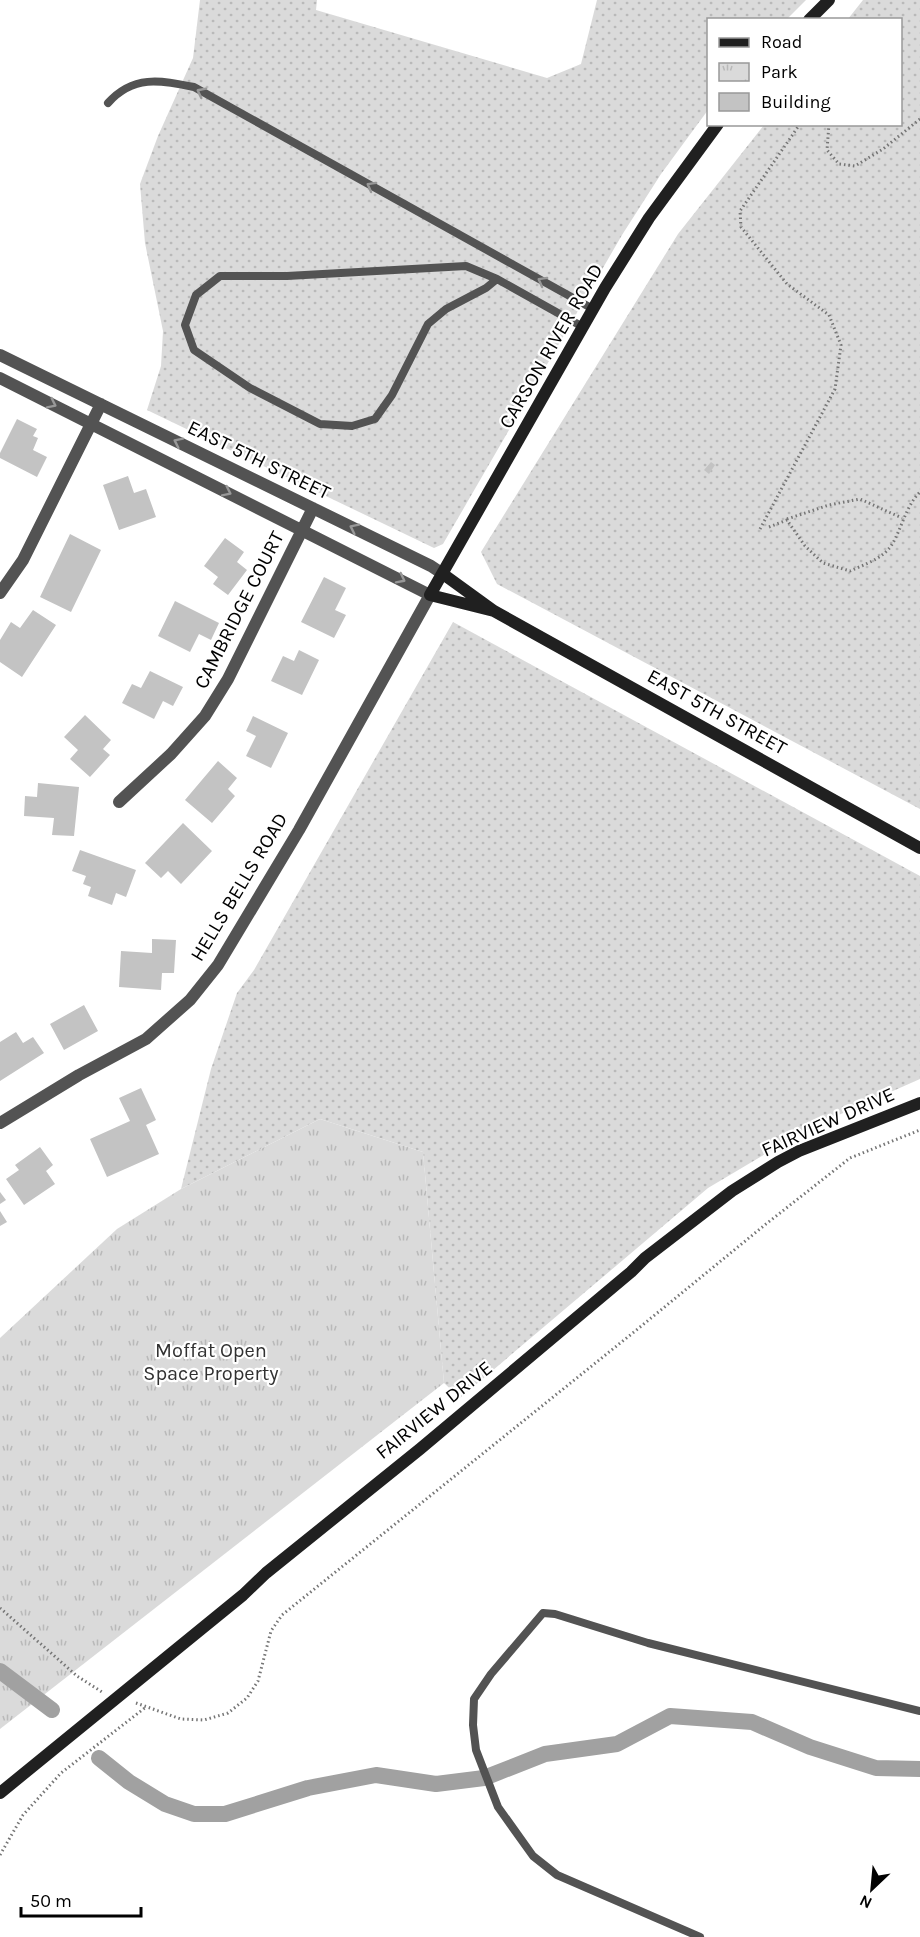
<svg xmlns="http://www.w3.org/2000/svg" width="920" height="1937" font-family="Karla,sans-serif">
  <style>
    .grass { fill: url(#grass-dots) }
    .park { fill: url(#park-tufts) }
    .lines { fill: none; stroke-linecap: round; stroke-linejoin: round }
    .canal { stroke: #a1a1a1; stroke-width: 16 }
    .building { fill: #c3c3c3 }
    .path { stroke: #757575; stroke-width: 3; stroke-dasharray: 1.5 3; stroke-linecap: butt }
    .lane { stroke: #535353; stroke-width: 8 }
    .street { stroke: #535353; stroke-width: 12 }
    .secondary { stroke: #202020; stroke-width: 12 }
    .oneway { stroke: #989898 }
    .labels { text-anchor: middle; dominant-baseline: central; stroke-width: 4.5; stroke-linejoin: round; paint-order: stroke }
    .street-label { font-size: 20px; fill: #000; stroke: #fff }
    .park-label { font-size: 20px; fill: #313131; stroke: #fff }
  </style>
  <defs>
    <pattern id="grass-dots" width="8" height="8" patternUnits="userSpaceOnUse" patternTransform="scale(1.5)"><rect width="8" height="8" fill="#dadada"/><path d="M2 2h.1M6 6h.1" fill="none" stroke="#b9b9b9" stroke-width="1.8" stroke-linecap="round"/></pattern>
    <pattern id="park-tufts" width="24" height="20" patternUnits="userSpaceOnUse" patternTransform="scale(1.5)"><rect width="24" height="20" fill="#dadada"/><path d="M3 7l-1-3M5 7V3M7 7l1-3M15 17l-1-3M17 17v-4M19 17l1-3" fill="none" stroke="#b9b9b9"/></pattern>
  </defs>
  <rect width="100%" height="100%" fill="#fff"/>
  <path class="grass" d="M200,0H317L316,10L547,78L581,64L597,0H806L787,19L708,20V110L661,174L622,235L443,544L434,548L147,410L161,366L163,331L145,243L140,184L158,136L193,58Z
    M863,0H920V809L497,584L481,552L678,234L764,125L900,124V20L848,19Z
    M453,622L920,876V1079L807,1129L708,1188L460,1398L444,1383L423,1152L320,1119L181,1189L211,1069L237,993L254,970Z"/>
  <path class="park" d="M320,1119L423,1152L444,1383L0,1729V1338L117,1229L181,1189Z"/>
  <g class="lines">
    <path class="canal" d="M0,1671L52,1710
      M99,1758L129,1782L165,1804L194,1814H225L308,1788L376,1775L436,1784L484,1778L545,1754L617,1744L670,1716L752,1722L810,1747L876,1768L920,1769"/>
  </g>
  <path class="building" d="M17,419L37,429L33,436L38,438L33,450L47,457L37,477L0,458V453Z
    M711,462L715,465L709,474L704,470Z
    M128,476L134,493L146,489L156,517L119,530L103,485Z
    M70,534L101,550L71,612L40,597Z
    M225,538L244,552L237,562L247,570L228,595L213,584L218,577L204,566Z
    M324,577L346,588L335,610L346,615L334,638L301,622Z
    M175,601L219,623L211,640L199,634L190,652L158,636Z
    M33,610L56,625L22,677L0,662V640L11,622L20,628Z
    M299,650L319,660L302,695L271,681L283,656L294,661Z
    M150,671L183,687L173,706L163,701L154,719L122,703L132,684L141,688Z
    M85,715L111,740L103,749L110,755L90,777L70,759L78,750L64,737Z
    M253,716L288,733L271,768L246,756L256,736L246,731Z
    M218,761L237,778L228,789L235,796L212,823L185,800Z
    M38,783L79,787L74,836L52,835L54,818L24,816L25,796L37,797Z
    M183,823L212,851L181,884L168,871L161,878L145,863Z
    M80,850L136,870L126,897L116,893L112,905L88,896L91,887L83,884L86,876L72,871Z
    M152,939L176,940L174,973H162L161,990L119,987L121,951L152,953Z
    M84,1005L98,1031L64,1050L50,1024Z
    M16,1032L23,1043L33,1037L44,1053L0,1081V1042Z
    M141,1088L156,1120L146,1125L159,1154L107,1177L90,1139L130,1121L119,1098Z
    M40,1147L53,1165L46,1171L55,1184L24,1205L6,1179L19,1170L15,1165Z
    M0,1192L6,1200L0,1204Z
    M0,1211L7,1222L0,1226Z"/>
  <g class="lines">
    <path class="path" d="M829,124L827,150L839,164L855,166L883,149L920,119
      M787,519L829,505L860,499L902,518
      M769,527L787,520L805,546L823,563L850,571C863,565 882,559 891,546C902,529 905,507 920,492
      M760,529L835,389L841,345L829,315L787,284L741,227L740,211L800,124
      M0,1608L77,1676L102,1692
      M136,1703L181,1719L204,1720L228,1713L247,1698L258,1681L271,1631L282,1615L634,1332L766,1224L850,1158L920,1130
      M0,1855L23,1815L61,1773L146,1707"/>
    <path class="lane" d="M108,103C133,75 160,80 194,87L593,309
      M497,279L486,288L446,309L428,324L392,395L375,419L352,426L320,424L250,388L194,350L185,325L196,295L220,276H287L466,266L497,279L583,327
      M700,1937L557,1875L533,1856L498,1807L476,1750L473,1725L474,1699L491,1674L543,1613L555,1614L648,1643L920,1711"/>
    <path class="street" d="M0,355L431,566L443,574
      M0,378L430,595L299,830L218,965L190,1000L146,1039L79,1075L0,1123
      M0,593L23,560L101,404
      M119,802L171,754L205,716L228,679L313,508"/>
    <path class="secondary" d="M809,20L829,0
      M443,574L494,611L920,848
      M494,611L430,595L605,288L649,218L718,124
      M0,1793L243,1595L266,1573L420,1449L631,1272L645,1258L732,1191L778,1162L799,1151L920,1103"/>
  </g>
  <defs><path id="oneway-chevron" d="M-2-3.5L2.5 0L-2 3.5" fill="none" stroke-width="1.6" stroke-linecap="round" stroke-linejoin="round" transform="scale(1.5)"/></defs>
  <g class="oneway">
    <use href="#oneway-chevron" transform="translate(201 92) rotate(-153)"/>
    <use href="#oneway-chevron" transform="translate(371 186) rotate(-151)"/>
    <use href="#oneway-chevron" transform="translate(542 281) rotate(-151)"/>
    <use href="#oneway-chevron" transform="translate(52 404) rotate(26)"/>
    <use href="#oneway-chevron" transform="translate(178 442) rotate(-154)"/>
    <use href="#oneway-chevron" transform="translate(227 492) rotate(26)"/>
    <use href="#oneway-chevron" transform="translate(354 528) rotate(-154)"/>
    <use href="#oneway-chevron" transform="translate(401 579) rotate(27)"/>
  </g>
  <g class="labels">
    <g class="street-label">
      <text transform="translate(551 346) rotate(-60)">CARSON RIVER ROAD</text>
      <text transform="translate(259 460) rotate(26)">EAST 5TH STREET</text>
      <text transform="translate(239 610) rotate(-63)">CAMBRIDGE COURT</text>
      <text transform="translate(717 712) rotate(29)">EAST 5TH STREET</text>
      <text transform="translate(239 887) rotate(-59)">HELLS BELLS ROAD</text>
      <text transform="translate(828 1122) rotate(-24)">FAIRVIEW DRIVE</text>
      <text transform="translate(434 1410) rotate(-39)">FAIRVIEW DRIVE</text>
    </g>
    <g class="park-label">
      <text x="211" y="1350">Moffat Open<tspan x="211" dy="23">Space Property</tspan></text>
    </g>
  </g>
  <rect x="707" y="18" width="195" height="108" fill="#ffffff" stroke="#999999" stroke-width="1.5"/>
  <rect x="719" y="38" width="30" height="9" fill="#202020" stroke="#999999" stroke-width="1.5"/>
  <text x="761" y="48" font-size="18" fill="#000000">Road</text>
  <rect x="719" y="63" width="30" height="18" fill="url(#park-tufts)" stroke="#999999" stroke-width="1.5"/>
  <text x="761" y="78" font-size="18" fill="#000000">Park</text>
  <rect x="719" y="93" width="30" height="18" fill="#c3c3c3" stroke="#999999" stroke-width="1.5"/>
  <text x="761" y="108" font-size="18" fill="#000000">Building</text>
  <g transform="translate(872 1889) rotate(206)" stroke="#ffffff" stroke-width="4.5" paint-order="stroke">
  <path d="M0-4.5L10 22L0 15L-10 22Z" fill="#000000"/>
  <text y="-9" font-size="16" font-weight="bold" text-anchor="middle" fill="#000000">N</text>
  </g>
  <path d="M21 1907v9h120v-9" fill="none" stroke="#000000" stroke-width="3"/>
  <text x="30" y="1907" font-size="18" fill="#000000" stroke="#ffffff" stroke-width="4.5" paint-order="stroke">50 m</text>
</svg>
